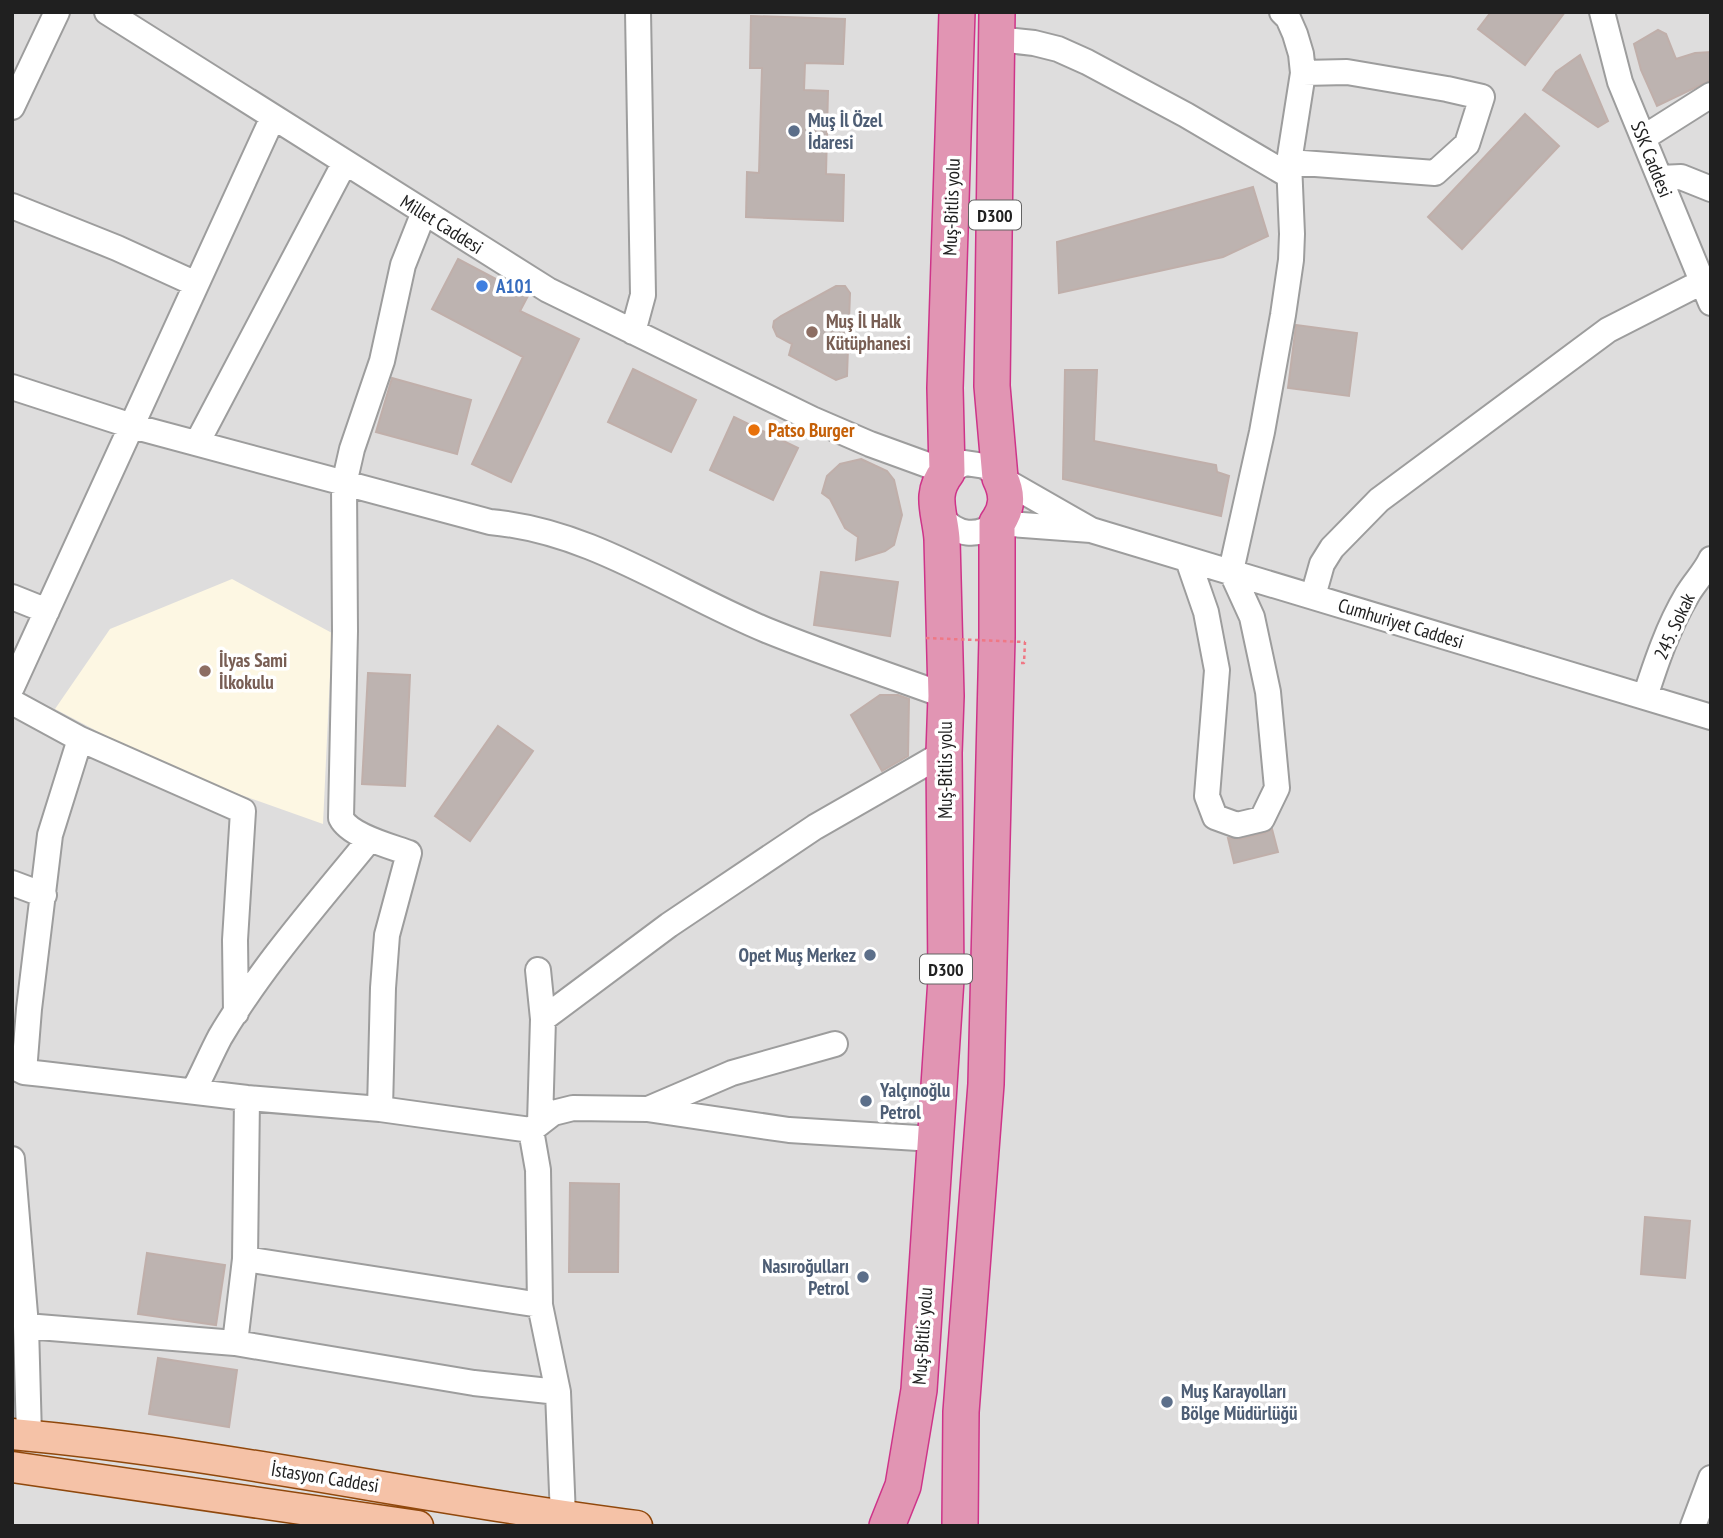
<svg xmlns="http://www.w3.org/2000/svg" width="1723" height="1538" font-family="'PT Sans Narrow',sans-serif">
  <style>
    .residential { fill: #dedddd }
    .education { fill: #fdf7e3 }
    .building { fill: #bdb3b0; stroke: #c0afaa; stroke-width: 2 }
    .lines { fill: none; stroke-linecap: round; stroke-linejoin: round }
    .minor-casing { stroke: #9d9d9d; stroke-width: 28 }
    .major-casing { stroke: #90480c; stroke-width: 33 }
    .highway-casing { stroke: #ce3489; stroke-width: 38 }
    .path { stroke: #ef7885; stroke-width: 2.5; stroke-dasharray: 3.5 3.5; stroke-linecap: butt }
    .minor { stroke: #fff; stroke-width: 24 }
    .major { stroke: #f5c2a7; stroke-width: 30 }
    .highway { stroke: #e195b3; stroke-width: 35 }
    .path-bridge { stroke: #ef7885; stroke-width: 2.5; stroke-dasharray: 3.5 3.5; stroke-linecap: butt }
    .service-dot { fill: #5c6f8a; stroke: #fff; stroke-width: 2.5 }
    .shop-dot { fill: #3f7fe0; stroke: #fff; stroke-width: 2.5 }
    .education-dot { fill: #8d6e63; stroke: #fff; stroke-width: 2.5 }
    .food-dot { fill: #e8710a; stroke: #fff; stroke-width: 2.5 }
    .labels { text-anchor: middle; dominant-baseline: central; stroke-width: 7; stroke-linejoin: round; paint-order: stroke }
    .shield { fill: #fff; stroke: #636363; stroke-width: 2 }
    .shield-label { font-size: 18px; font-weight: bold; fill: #202020 }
    .service-label { font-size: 19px; font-weight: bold; fill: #4e5e75; stroke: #fff; text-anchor: start }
    .street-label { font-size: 19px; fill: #202020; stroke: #fff }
    .shop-label { font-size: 19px; font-weight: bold; fill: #366cbe; stroke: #fff; text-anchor: start }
    .education-label { font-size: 19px; font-weight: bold; fill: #785e54; stroke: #fff; text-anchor: start }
    .food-label { font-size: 19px; font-weight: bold; fill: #c56008; stroke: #fff; text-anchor: start }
  </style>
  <rect width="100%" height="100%" fill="#f0ebe7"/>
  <path class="residential" d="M12,12H1711V1526H12Z"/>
  <path class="education" d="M232,579L332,633L323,824L210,784L114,740L55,709L110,629Z"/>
  <path class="building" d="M1491,12H1565L1525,65L1478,29Z
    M751,16L845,19L843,64L805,63L804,90L828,91L826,174L844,175L843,221L746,217L747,172L759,173L762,68H750Z
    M1658,30L1666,34L1676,59L1695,53L1711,52V80L1657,106L1641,70L1634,44Z
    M1580,55L1608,121L1598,127L1543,90L1556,72Z
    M1525,114L1559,146L1462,249L1428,217Z
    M1253,187L1268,236L1223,257L1059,293L1057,242Z
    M458,259L528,296L520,311L579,339L511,482L472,464L523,357L432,309Z
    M836,286H845L850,293L847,376L836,380L789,355L792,344L777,336L773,327L774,321L781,316Z
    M1296,325L1357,333L1349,396L1288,388Z
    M633,369L696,400L671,452L608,422Z
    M1065,370H1097L1094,441L1216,465L1217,472L1229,476L1221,516L1063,479Z
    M392,378L471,400L457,454L376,432Z
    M734,417L798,448L773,500L710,470Z
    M861,459L887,471L894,480L902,515L894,545L885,551L856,560L858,537L845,528L830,499L822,493L827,476L840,464Z
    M821,572L898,582L890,636L814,625Z
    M368,673L410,675L405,786L362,784Z
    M880,695H898L909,699L908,756L882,771L851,715Z
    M498,726L533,751L470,841L435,816Z
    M1272,829L1278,852L1234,863L1228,838L1240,839L1265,833Z
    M570,1183L619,1184L618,1272H569Z
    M1645,1217L1690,1221L1685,1278L1641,1274Z
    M147,1253L225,1265L216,1325L138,1314Z
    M158,1358L237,1370L229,1427L149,1414Z"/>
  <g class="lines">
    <defs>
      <path id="minor" d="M107,12L548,290L812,419L870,444L947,472L965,463L985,466L1000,478L1091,530
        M1602,12L1620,82L1711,303
        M997,39L1034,43L1058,49L1087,62L1186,115L1288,175
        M12,107L57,12
        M1643,138L1711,95
        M1289,162L1435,173L1467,144L1482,97L1447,89L1347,72L1303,73
        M1660,178L1681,177L1711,189
        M12,206L117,248L196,284
        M633,332L643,295L638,12
        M12,387L132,426L490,522C592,531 674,592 766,630C825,654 886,674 946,696
        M197,443L345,162
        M940,516C957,536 977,538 997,523L1091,530L1711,717
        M1188,560L1206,612L1217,670L1207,796L1215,817L1237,825L1262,819L1277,788L1268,692L1252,617L1231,571L1262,432L1283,315L1291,260L1292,234L1289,162L1303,73L1301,54L1295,34L1288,18L1282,12
        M1313,596L1322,564L1332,548L1379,500L1608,330L1702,282
        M12,597L47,611
        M12,687L273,117
        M1645,697C1656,663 1668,627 1687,595C1694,583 1705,572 1711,559
        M12,702L80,739L243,811L235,940L236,1013
        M12,883L44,895
        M538,970L543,1019L540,1123
        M543,1019L669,925L815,827L944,753
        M12,1066L24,1072L43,1074L247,1098L380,1109L531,1130L553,1113L573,1108L647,1109L789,1130L934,1139
        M24,1072L29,1009L50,835L80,739
        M194,1090C203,1073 211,1054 220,1037C262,966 318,903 370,839
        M380,1109L383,988L387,935L409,853C390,846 350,836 341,818L345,631L344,484L352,449L382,361L403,265L424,212
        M648,1109L732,1073L835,1044
        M531,1130L538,1170L540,1305L558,1392L563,1517
        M12,1159L26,1326L29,1436
        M245,1259L540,1305
        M26,1326L235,1343L474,1383L558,1392
        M235,1343L245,1259L247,1098
        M1693,1526L1711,1478"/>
      <path id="major" d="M12,1434C222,1453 428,1500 637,1526
        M12,1467L418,1526"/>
      <path id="highway" d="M887,1526L903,1486L919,1390L946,979L944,753L946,696L942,539C940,512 929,495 947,472L945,388L957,12
        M960,1526L961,1412L986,1084L997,637V523C1008,508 1008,494 1000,478L992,386L997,12"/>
    </defs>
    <use href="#minor" class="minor-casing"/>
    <use href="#major" class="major-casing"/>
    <use href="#highway" class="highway-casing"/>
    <path class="path" d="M1021,663H1024L1025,642"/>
    <use href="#minor" class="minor"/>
    <use href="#major" class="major"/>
    <use href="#highway" class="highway"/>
    <path class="path-bridge" d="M926,638L1025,642"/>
  </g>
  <g class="service-dot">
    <circle cx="794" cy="131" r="7"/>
    <circle cx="870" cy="955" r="7"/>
    <circle cx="866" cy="1101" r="7"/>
    <circle cx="863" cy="1277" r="7"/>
    <circle cx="1167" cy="1402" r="7"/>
  </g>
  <circle class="shop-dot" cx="482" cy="286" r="7"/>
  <g class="education-dot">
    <circle cx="812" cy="332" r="7"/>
    <circle cx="205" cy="671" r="7"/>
  </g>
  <circle class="food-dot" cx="754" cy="430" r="7"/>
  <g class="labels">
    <g class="shield">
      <rect x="969" y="200.5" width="52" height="29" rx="5"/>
      <rect x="920" y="954.5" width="52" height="29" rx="5"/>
    </g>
    <g class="shield-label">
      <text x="995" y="215">D300</text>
      <text x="946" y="969">D300</text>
    </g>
    <g class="service-label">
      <text x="808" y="120">Muş İl Özel<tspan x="808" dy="22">İdaresi</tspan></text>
      <text x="856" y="955" text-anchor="end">Opet Muş Merkez</text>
      <text x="880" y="1090">Yalçınoğlu<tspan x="880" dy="22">Petrol</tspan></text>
      <text x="849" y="1266" text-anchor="end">Nasıroğulları<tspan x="849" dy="22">Petrol</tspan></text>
      <text x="1181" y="1391">Muş Karayolları<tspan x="1181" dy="22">Bölge Müdürlüğü</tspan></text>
    </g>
    <g class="street-label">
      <text transform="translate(1652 159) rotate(68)">SSK Caddesi</text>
      <text transform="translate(951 207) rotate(-88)">Muş-Bitlis yolu</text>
      <text transform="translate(442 224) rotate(32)">Millet Caddesi</text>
      <text transform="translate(1401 623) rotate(17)">Cumhuriyet Caddesi</text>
      <text transform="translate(1674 626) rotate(-65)">245. Sokak</text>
      <text transform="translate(945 770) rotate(-90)">Muş-Bitlis yolu</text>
      <text transform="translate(922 1336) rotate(-86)">Muş-Bitlis yolu</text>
      <text transform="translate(325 1477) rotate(9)">İstasyon Caddesi</text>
    </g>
    <g class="shop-label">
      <text x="496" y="286">A101</text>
    </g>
    <g class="education-label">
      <text x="826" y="321">Muş İl Halk<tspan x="826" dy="22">Kütüphanesi</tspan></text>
      <text x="219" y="660">İlyas Sami<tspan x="219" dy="22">İlkokulu</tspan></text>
    </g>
    <g class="food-label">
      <text x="768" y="430">Patso Burger</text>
    </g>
  </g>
  <rect width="1723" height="1538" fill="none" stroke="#202020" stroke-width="28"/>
</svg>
